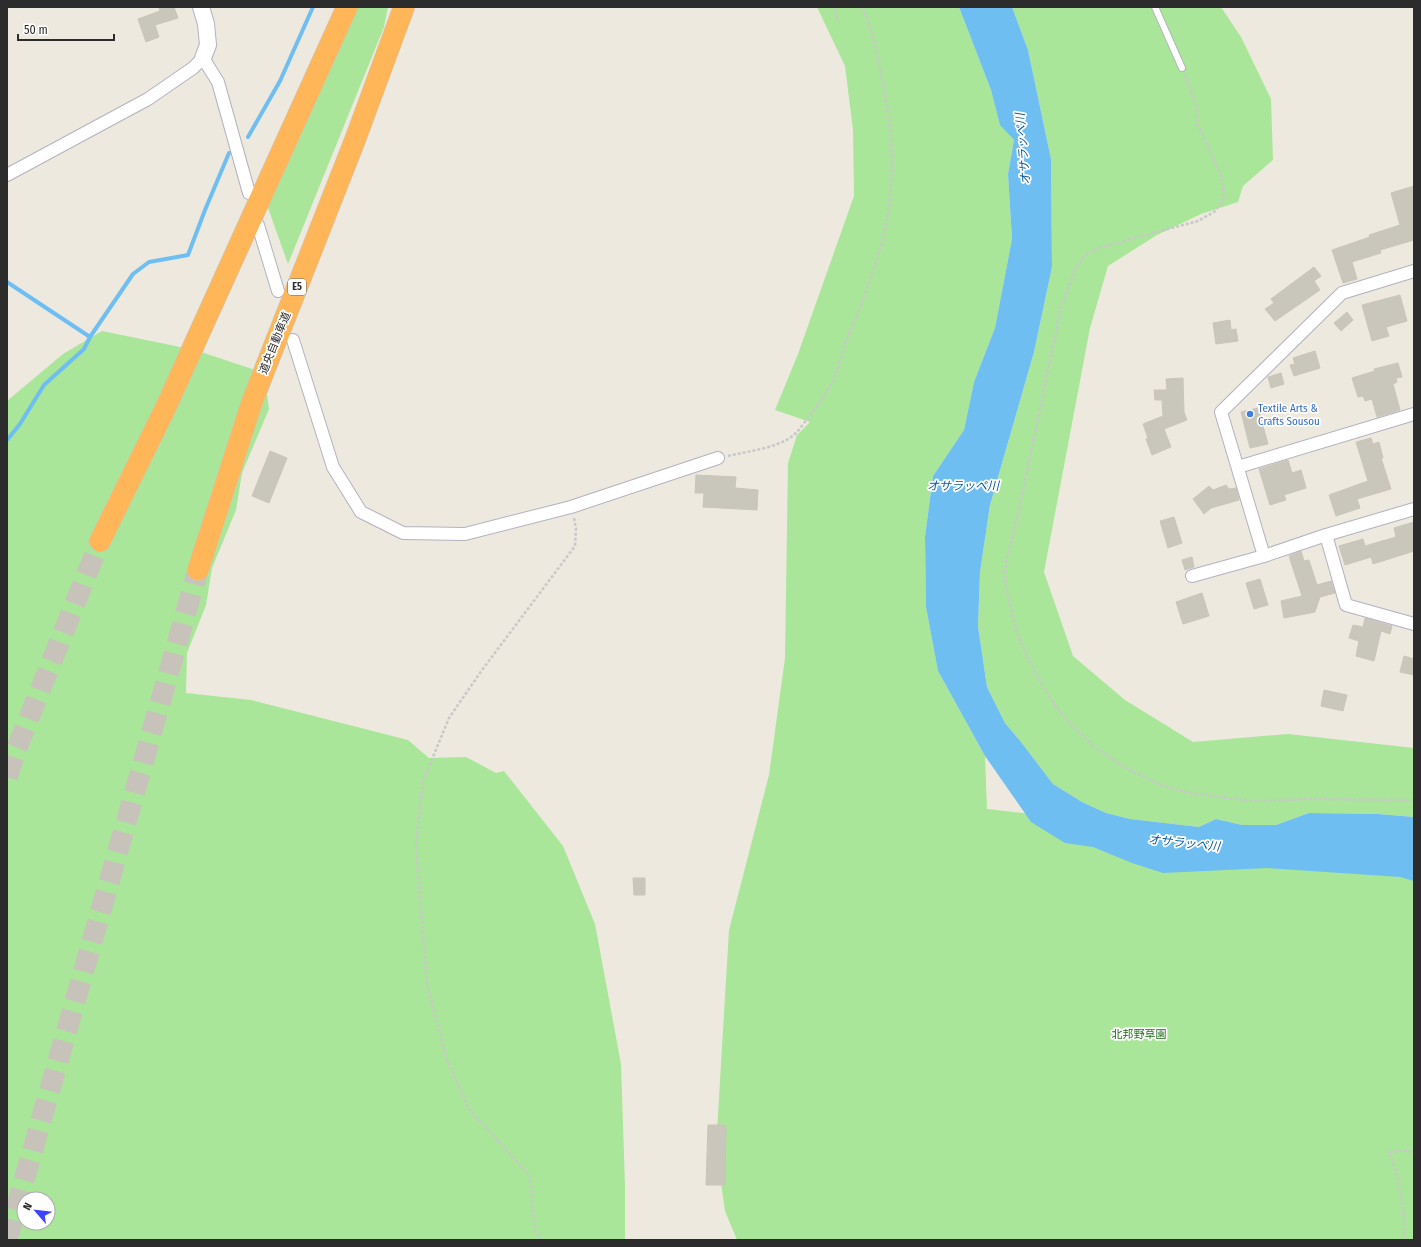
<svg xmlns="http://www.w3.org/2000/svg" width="1421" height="1247" font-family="'Fira Sans Condensed','Noto Sans JP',sans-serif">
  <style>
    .green { fill: #a9e699; fill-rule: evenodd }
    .water { fill: #6ebef2 }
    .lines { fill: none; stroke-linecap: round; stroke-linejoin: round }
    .stream { stroke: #6ebef2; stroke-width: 4 }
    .building { fill: #c9c7bc; stroke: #cac5b7 }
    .highway-tunnel { stroke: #c7c3ba; stroke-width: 21; stroke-dasharray: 21 10; stroke-linecap: butt }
    .lane-casing { stroke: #b2b2c0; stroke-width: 8 }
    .street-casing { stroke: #b2b2c0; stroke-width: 14 }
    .secondary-casing { stroke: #b2b2c0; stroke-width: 18 }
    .highway-casing { stroke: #c8c8c8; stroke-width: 22 }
    .path { stroke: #c8c8c8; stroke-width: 2.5; stroke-dasharray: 3 2; stroke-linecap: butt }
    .lane { stroke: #fff; stroke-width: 6 }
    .street { stroke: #fff; stroke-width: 12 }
    .secondary { stroke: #fff; stroke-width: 16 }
    .highway { stroke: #ffb658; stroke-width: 21 }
    .shop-dot { fill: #3f7fe0; stroke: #fff; stroke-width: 1.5 }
    .labels { text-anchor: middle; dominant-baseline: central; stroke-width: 3.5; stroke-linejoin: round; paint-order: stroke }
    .shield { fill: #fff; stroke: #6b6b6b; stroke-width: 1 }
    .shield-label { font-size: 10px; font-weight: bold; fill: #2c2c2c }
    .street-label { font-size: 11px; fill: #2c2c2c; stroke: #fff }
    .shop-label { font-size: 11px; fill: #366cbe; stroke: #fff; text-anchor: start }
    .park-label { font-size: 11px; fill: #1f6c18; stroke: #fff }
    .water-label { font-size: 12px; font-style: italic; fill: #0959a2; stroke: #fff }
  </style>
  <rect width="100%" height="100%" fill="#eee9de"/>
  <path class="green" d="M357,7H388L384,27L288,264L267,205Z
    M817,7H959L991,90L1000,124L1014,140L1008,174L1012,239L995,328L974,382L964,430L933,476L925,537L926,607L938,671L985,756L987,809L1414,857V1240H737L725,1211L716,1148L729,930L769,775L785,658L788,463L797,435L810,422L775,410L798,354L854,196L853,130L845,66Z
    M1012,7H1221L1241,37L1271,99L1273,160L1243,186L1238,202L1201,214L1157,235L1108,266L1090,328L1044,572L1073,656L1125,700L1193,742L1288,734L1414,748V817L1378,814L1309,813L1276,825H1242L1216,819L1199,827L1130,819L1106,813L1082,802L1053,784L1021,742L1005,723L987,687L978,626L980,572L990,505L1034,352L1052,267L1051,159L1028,50Z
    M102,331L195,350L264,373L269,409L242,473L236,510L212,568L206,605L187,653L186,693L251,700L408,740L429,758L466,757L496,773L504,771L563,846L595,924L621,1064L625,1186V1240H7V401L63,354ZM24,1199H48V1223H24Z"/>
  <path class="water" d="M959,7H1012L1028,50L1051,159L1052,267L1034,352L990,505L980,572L978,626L987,687L1005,723L1021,742L1053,784L1082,802L1106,813L1130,819L1199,827L1216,819L1242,825H1276L1309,813L1378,814L1414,817V881L1400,877L1268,868L1163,873L1132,863L1093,847L1065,843L1031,822L985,756L938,671L926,607L925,537L933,476L964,430L974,382L995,328L1012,239L1008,174L1014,140L1000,125L991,90Z"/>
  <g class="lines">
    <path class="stream" d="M248,137L280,81L313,7
      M7,282L90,337
      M7,440L20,424L44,385L84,349L90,337L133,274L149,262L188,255L205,210L229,153"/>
  </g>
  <path class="building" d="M159,7H174L178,18L155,25L159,37L146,42L138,19L160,11Z
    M1414,186V240L1380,250L1381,253L1352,262L1357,279L1343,283L1332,250L1370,237L1369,235L1400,225L1391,193Z
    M1314,267L1321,276L1314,281L1320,290L1275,321L1265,309L1274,303L1271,299Z
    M1400,295L1407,321L1386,327L1389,336L1372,341L1362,305Z
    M1347,312L1353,320L1341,331L1334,323Z
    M1230,320L1231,330L1236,329L1238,341L1216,344L1213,323Z
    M1315,351L1320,368L1294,376L1290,365L1295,364L1293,358Z
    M1398,363L1402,377L1396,378L1397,382L1393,384L1400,410L1377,417L1372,399L1365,401L1363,396L1358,397L1352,378L1375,371L1374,369Z
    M1281,373L1284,384L1271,388L1268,377Z
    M1183,378L1184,412L1187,420L1164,429L1171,447L1152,455L1146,439L1148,438L1143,424L1163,416L1162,400H1155L1154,390H1167L1166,379Z
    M1258,408L1268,444L1250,448L1241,412Z
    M1371,438L1373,444L1379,442L1383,458H1381L1391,489L1357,499L1360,508L1336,516L1329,495L1368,481L1356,442Z
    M270,451L287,458L269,503L252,496Z
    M1288,460L1292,473L1301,470L1306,488L1284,495L1286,500L1270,505L1259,469Z
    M696,475L736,477L735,488L758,490L757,510L703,507L704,493H695Z
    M1226,485L1229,489L1236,488L1239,500L1211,508L1204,514L1193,499L1209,486L1213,490Z
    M1174,517L1182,543L1168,548L1160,521Z
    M1414,522V551L1373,564L1371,557L1345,565L1339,546L1363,539L1365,546L1396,537L1394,528Z
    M1301,551L1304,561L1309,560L1317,585L1331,581L1335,593L1320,597L1315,612L1284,618L1281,601L1302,596L1289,556Z
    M1192,557L1194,567L1185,570L1182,560Z
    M1260,579L1268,605L1254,609L1246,583Z
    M1202,593L1209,616L1183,624L1176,602Z
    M1365,618L1392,626L1390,634L1381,631L1374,661L1356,656L1359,641L1349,638L1353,625L1363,627Z
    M1404,656L1414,659V675L1400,672Z
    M1324,690L1347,695L1343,711L1321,706Z
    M633,878H645V895H634Z
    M708,1125H726L725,1185H706Z"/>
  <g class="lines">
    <path class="highway-tunnel" d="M7,777L17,748L100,541
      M7,1240L198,570"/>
    <defs>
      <path id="lane" d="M1155,7L1182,68"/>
      <path id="street" d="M7,175L148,99L193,68L203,58L218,82L249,193
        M258,225L278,291
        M293,340L333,467L361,512L403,533L465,534L571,507L718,458
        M1238,467L1414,414
        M1326,535L1346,605L1414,624
        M1264,556L1221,412L1342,293L1414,271
        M1192,576L1264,556L1326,535L1414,509"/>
      <path id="secondary" d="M201,7L206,24L208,45L203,58"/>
      <path id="highway" d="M100,541L165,409L347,7
        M198,570L252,402L355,140L404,7"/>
    </defs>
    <use href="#lane" class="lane-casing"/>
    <use href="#street" class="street-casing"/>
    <use href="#secondary" class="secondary-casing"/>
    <use href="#highway" class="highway-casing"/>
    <path class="path" d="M834,7L838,21
      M1185,76L1197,106V123L1222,178L1224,193L1223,200L1220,205L1214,212L1198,221L1101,247L1087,254L1076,267L1061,308L1019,510L1006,562L1005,579L1007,592L1017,633L1028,659L1044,688L1056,707L1072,725L1097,749L1123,766L1160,785L1190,793L1252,801L1313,799L1414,800
      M728,456C748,451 781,448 796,433C800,429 804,423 807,419C819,404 829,390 836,373C840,364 841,353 845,344C866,293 888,240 891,185C894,148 889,110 881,74C876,51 872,28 862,7
      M542,1240L535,1231L530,1176L469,1109L446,1057L427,984L416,846L423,781L449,718L482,670L575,546L576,529L574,518
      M1405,1240L1403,1206L1397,1174L1389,1152L1407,1150L1414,1153"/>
    <use href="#lane" class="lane"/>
    <use href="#street" class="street"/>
    <use href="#secondary" class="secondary"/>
    <use href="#highway" class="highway"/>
  </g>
  <circle class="shop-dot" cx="1250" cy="414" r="4"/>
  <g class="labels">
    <rect class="shield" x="288" y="279" width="18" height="16" rx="3"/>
    <g class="shield-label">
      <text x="297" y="287">E5</text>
    </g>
    <g class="street-label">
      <text transform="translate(275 343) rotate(-68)">道央自動車道</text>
    </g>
    <g class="shop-label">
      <text x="1258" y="408">Textile Arts &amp;<tspan x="1258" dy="13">Crafts Sousou</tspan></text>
    </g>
    <g class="park-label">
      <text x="1139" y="1034">北邦野草園</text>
    </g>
    <g class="water-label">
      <text transform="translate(1023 149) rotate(-95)">オサラッペ川</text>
      <text x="963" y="486">オサラッペ川</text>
      <text transform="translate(1184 843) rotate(6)">オサラッペ川</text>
    </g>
  </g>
  <rect width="1421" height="1247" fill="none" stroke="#2c2c2c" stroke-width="16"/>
  <g transform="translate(36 1211) rotate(298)"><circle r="19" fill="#ffffff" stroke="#ababab"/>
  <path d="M0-3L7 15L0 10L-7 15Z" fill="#3a44ff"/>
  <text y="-6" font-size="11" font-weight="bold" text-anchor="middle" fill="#2c2c2c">N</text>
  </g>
  <path d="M18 34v6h96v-6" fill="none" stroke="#2c2c2c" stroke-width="2"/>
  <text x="24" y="34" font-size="12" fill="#2c2c2c" stroke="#ffffff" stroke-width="3" paint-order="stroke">50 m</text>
</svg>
